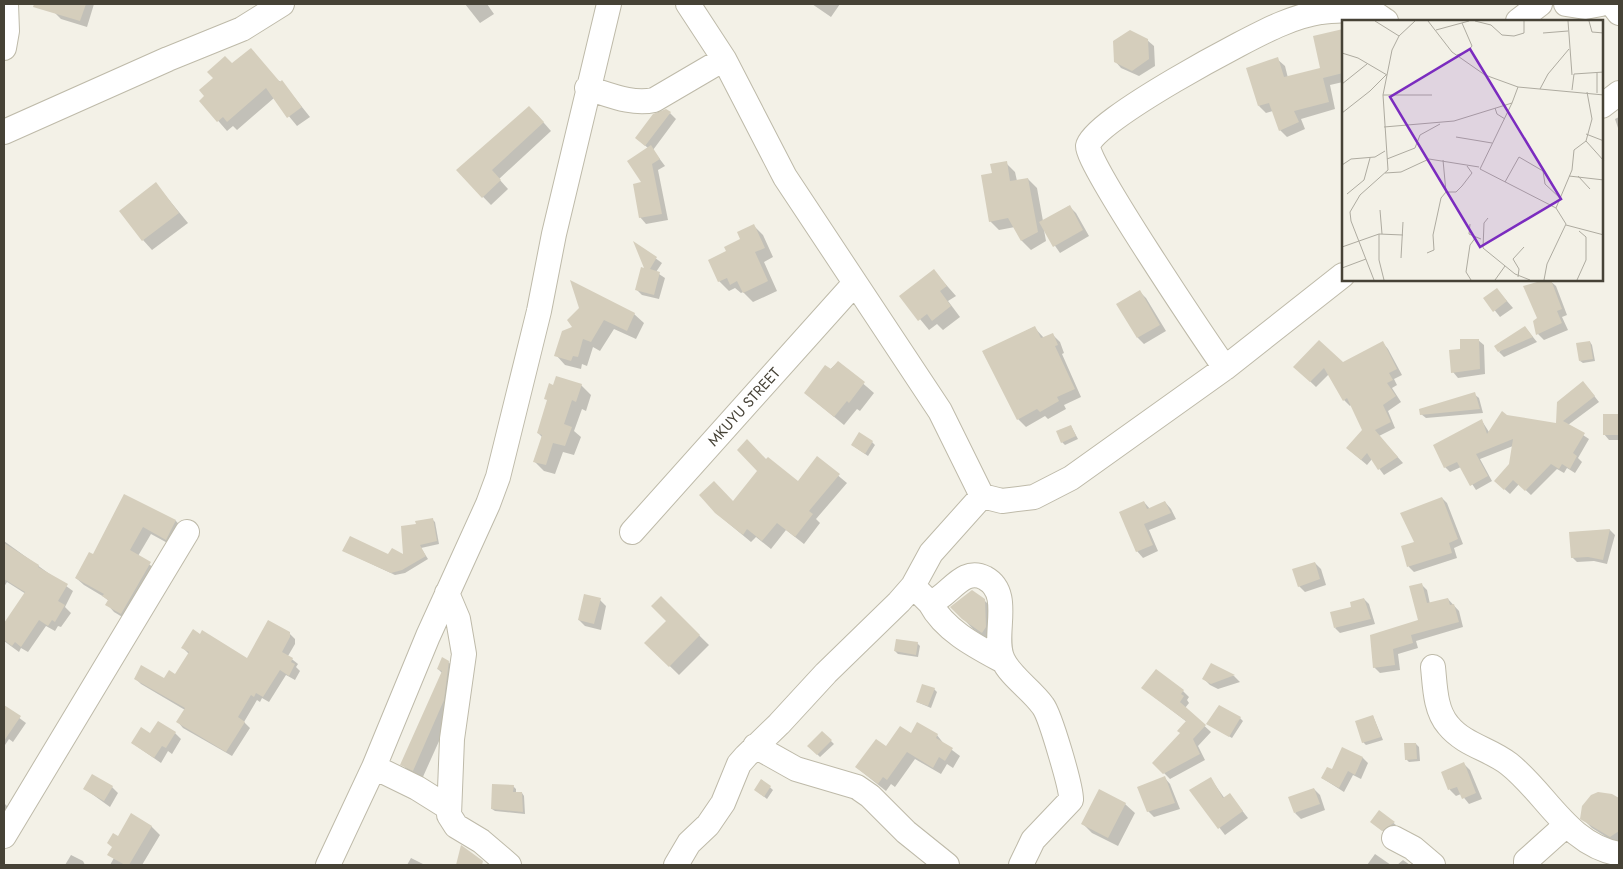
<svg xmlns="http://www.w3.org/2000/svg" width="1623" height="869" font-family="Jost,sans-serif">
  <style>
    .shadow { fill: #0003 }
    .building { fill: #d5cebc }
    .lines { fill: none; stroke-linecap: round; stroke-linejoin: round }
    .minor-casing { stroke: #bebaa9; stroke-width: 26 }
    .minor { stroke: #fff; stroke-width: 24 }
    .labels { text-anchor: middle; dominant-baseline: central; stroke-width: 4.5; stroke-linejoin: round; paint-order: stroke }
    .street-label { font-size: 15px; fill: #464236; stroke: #fff }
    .inset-road { fill: none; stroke: #aeaba0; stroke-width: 1 }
    .view { fill: #7b2cbf; fill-opacity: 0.15; stroke: #7b2cbf; stroke-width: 2.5 }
    .inset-edge { fill: none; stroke: #464236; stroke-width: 2.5 }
  </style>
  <rect width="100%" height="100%" fill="#f3f1e7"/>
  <path class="shadow" d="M59,4H94L87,27L61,19L55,13Z
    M465,4H487L494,14L480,23Z
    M812,4H840L831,17Z
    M1343,30V82L1330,85L1335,109L1301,119L1305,129L1287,137L1280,130L1273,111L1266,113L1259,106L1277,59L1285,66L1288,78L1321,69Z
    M1147,40L1154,46L1155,66L1139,76L1121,68L1115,61Z
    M233,65L282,82L310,117L297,126L274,98L237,130L233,126L227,131L201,101Z
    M670,113L676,119L653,150L665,166L658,170L668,220L646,224L640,217L648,148L636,138Z
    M537,115L551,131L499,179L508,189L491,205L458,171Z
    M1619,117V131L1615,119Z
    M1006,163L1015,172L1017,181L1028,179L1037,188L1043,221L1069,206L1076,213L1089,236L1060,253L1044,230L1046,241L1031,250L1022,241L1015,227L999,230L990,221L993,174Z
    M156,184L188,223L152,250L143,240Z
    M754,226L763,235L773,257L764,262L777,291L753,302L743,292L741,293L735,288L729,291L719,281L728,251L742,240Z
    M636,244L662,263L656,272L665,278L659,299L642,295L637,290L646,270Z
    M934,271L956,296L948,301L960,317L943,330L937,324L929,330L901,296Z
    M1549,280L1556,286L1567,315L1562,317L1568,330L1544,340L1538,334L1539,318Z
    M1140,292L1146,298L1166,331L1144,344L1138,338Z
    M1501,294L1513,308L1500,317L1485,298Z
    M634,314L644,323L636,339L614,329L600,351L593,347L587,366L582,364L581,369L565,365L556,355L574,327L569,320Z
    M1034,327L1044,338L1053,335L1060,342L1064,353L1062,354L1081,397L1064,405L1066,409L1048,419L1045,416L1026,427L1018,419L983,352Z
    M1525,327L1537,342L1504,357L1499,352Z
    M1478,340L1484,345L1485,374L1458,378L1453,372L1461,350Z
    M1590,342L1592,345L1595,361L1583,363L1580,361Z
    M1383,343L1388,349L1402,375L1394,379L1397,385L1392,388L1401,402L1388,411L1395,428L1379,436L1403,463L1384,475L1372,459L1367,465L1347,448L1363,430L1351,405L1350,406L1344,400L1329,374L1316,387L1295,367L1342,364Z
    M838,362L874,393L860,411L857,409L844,425L805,393Z
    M581,385L591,395L586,411L582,409L574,431L581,437L574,455L563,452L555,474L544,471L534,461L542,437L538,433L554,386Z
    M1588,388L1599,402L1568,425L1589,439L1578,458L1582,462L1575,473L1567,468L1564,473L1557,469L1531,495L1519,484L1510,494L1501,486L1510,465L1513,446L1480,459L1492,481L1476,490L1461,467L1450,472L1445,467L1482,421L1489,432L1507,416L1558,425Z
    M1474,394L1479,398L1483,413L1426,418L1421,414Z
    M1604,415H1619V440H1609L1604,434Z
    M1071,426L1078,439L1065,445L1062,442Z
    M872,442L875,445L868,456L852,445Z
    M817,458L847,483L816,519L820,523L804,544L786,530L771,549L756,537L751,542L716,513L733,503L766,461L798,482Z
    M125,496L176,521L183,529L173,546L151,534L138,556L158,571L129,621L114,612L107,604L109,601L104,597L84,585L76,578L93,556Z
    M1442,498L1447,503L1463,544L1454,548L1457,558L1414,572L1409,567L1403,546L1416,543Z
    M1144,502L1150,509L1165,502L1171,509L1176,519L1149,530L1158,551L1143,558L1137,551Z
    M432,519L435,522L439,544L421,548L428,559L405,573L395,575L344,551L404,556L418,525Z
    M1610,530L1615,535L1607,564L1594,561L1577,562L1572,557L1571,533Z
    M4,541L73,591L65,607L71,613L61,627L58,626L55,631L46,626L28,652L21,648L19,652L4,641V625L26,594L7,582L4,587Z
    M1315,563L1321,569L1326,585L1305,592L1299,586Z
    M1421,584L1427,590L1430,604L1448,599L1459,611L1463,627L1416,641L1418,648L1398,654L1400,670L1380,673L1374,667L1419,621Z
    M661,598L709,645L679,675L646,643L667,621Z
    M1364,599L1369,604L1375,624L1340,633L1335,628Z
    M600,600L606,606L601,630L585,626L579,620Z
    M984,600L994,610L992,642L973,629L952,607Z
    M289,633L295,639V644L288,656L298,664L296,667L300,671L295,680L286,675L269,702L262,698L260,702L257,700L244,722L250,728L232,756L183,728L178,722L185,710L141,684L135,678L165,679L176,676L189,654L183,648L248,659Z
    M917,643L920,646L918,657L898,654L895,651Z
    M448,662L458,671L453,710L422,779L411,774L402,764L442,673L438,669Z
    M1211,665L1234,676L1240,682L1218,689L1210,685L1204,679Z
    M934,689L937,692L931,708L917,702Z
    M1183,691L1189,697L1187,700L1189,703L1185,708L1211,732L1198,746L1205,760L1170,779L1154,763L1181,733L1187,722L1149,693Z
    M6,708L26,723L13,742L9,739L5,745L4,712Z
    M1373,716L1383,740L1366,745L1363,742Z
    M1240,718L1243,721L1232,738L1211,726Z
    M822,732L834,744L820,757L809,746Z
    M175,733L181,739L172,754L168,751L161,763L132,743Z
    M911,735H937L944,744L960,756L953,768L947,764L941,774L915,759L895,787L891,784L886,791L856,767Z
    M1416,744L1419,747L1420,761L1409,762L1406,759Z
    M1343,749L1363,758L1368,763L1361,779L1353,775L1344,792L1322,778L1333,771Z
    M1464,764L1470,770L1482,799L1469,804L1461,794L1456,796L1450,790L1443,772Z
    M1164,777L1170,784L1180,809L1154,817L1148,811Z
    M1211,779L1225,799L1230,795L1248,818L1225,835L1191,790Z
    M762,780L773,790L767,799L758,792Z
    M513,786L516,789V793H522L524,796L525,814L495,811L492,809Z
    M112,787L118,793L110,807L85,789Z
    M1314,789L1320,795L1325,810L1301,819L1295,813Z
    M1617,799L1619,800V845L1592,828L1582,818Z
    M4,803L15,814L4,828Z
    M1125,804L1135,813L1118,846L1092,833L1083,824Z
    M1380,812L1396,825L1386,833L1375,825Z
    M136,818L151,826L160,835L142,865H110Z
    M1375,854L1391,865H1367Z
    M71,855L83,861L85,865H65Z
    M411,858L425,865H407Z
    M1403,860L1410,865H1397Z"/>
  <path class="building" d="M34,4H86L80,21L33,7Z
    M1343,29V73L1323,78L1329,102L1294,111L1299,122L1279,131L1269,103L1258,106L1246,68L1278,57L1284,77L1320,68L1313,36Z
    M1130,30L1148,39L1149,59L1132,71L1114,62L1113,41Z
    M251,48L280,82L282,80L302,107L287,118L266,88L227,122L223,117L217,122L199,101L204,96L199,90L213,78L207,72L225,56L232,63Z
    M529,106L544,122L492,170L501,180L482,198L456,170Z
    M666,109L671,112L645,146L635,138L653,114Z
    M651,145L660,159L652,164L662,214L639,218L633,184L641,182L627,161Z
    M1007,161L1010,181L1028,178L1038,232L1021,241L1008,218L989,222L981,175L992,173L990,164Z
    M156,182L179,213L142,241L119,211Z
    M1070,205L1083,230L1053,247L1039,222Z
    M754,224L765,248L755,252L768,281L743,293L737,281L730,285L727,278L718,282L708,260L726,251L724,247L740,239L737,232Z
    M633,241L657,257L650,269L660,272L654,295L635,290L641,267L644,268Z
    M934,269L947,286L940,291L951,306L932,321L927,314L918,321L899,296Z
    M570,280L635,313L627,331L604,320L591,342L583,339L578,357L573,356L571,361L554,356L562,331L572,327L567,320L579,308Z
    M1544,280H1551L1562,309L1557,311L1562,323L1536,335L1533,321L1537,318L1523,286Z
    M1497,288L1507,301L1493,312L1483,298Z
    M1140,290L1160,325L1137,338L1116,304Z
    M1035,326L1041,338L1053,333L1058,345L1055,346L1075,389L1057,397L1059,401L1040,412L1037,409L1017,420L982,351Z
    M1525,326L1533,337L1498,352L1494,346Z
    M1460,339H1479L1480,369L1451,373L1449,350L1460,349Z
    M1319,340L1343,362L1383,341L1397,369L1389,373L1393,380L1387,383L1396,396L1383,405L1391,422L1375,430L1398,457L1378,470L1367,453L1361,460L1346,448L1362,430L1347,398L1343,401L1324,368L1310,382L1293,367Z
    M1590,341L1593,359L1579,361L1576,343Z
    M838,361L865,382L849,403L847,401L834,417L804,393L825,365L831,369Z
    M556,376L582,384L576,402L572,400L564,424L572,427L565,446L553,443L546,465L533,462L542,435L537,433L547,400L544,399L549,383L553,385Z
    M1583,381L1595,396L1563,421L1585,433L1573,453L1577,456L1570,469L1562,464L1559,469L1551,464L1525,491L1513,480L1504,490L1494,481L1509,464L1513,439L1476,454L1488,476L1470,486L1457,462L1444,468L1433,445L1482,419L1487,434L1502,411L1507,415L1556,423L1557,402Z
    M1475,392L1480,409L1420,415L1419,409Z
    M1603,414H1619V435H1603Z
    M1071,425L1076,436L1061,443L1056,431Z
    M859,432L873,441L865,454L851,445Z
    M747,439L766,459L768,457L798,481L817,456L840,474L809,511L813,514L795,537L777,523L762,541L747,529L743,535L715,513L699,495L714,481L733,501L757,471L737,450Z
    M124,494L176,520L166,540L143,527L130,550L151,562L121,614L105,605L108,600L102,596L104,594L75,578L89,552L93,554Z
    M1442,497L1458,539L1449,543L1452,553L1407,567L1401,546L1414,542L1400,513Z
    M1144,501L1147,509L1165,501L1171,513L1144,524L1153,545L1136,552L1119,512Z
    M433,518L437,541L420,545L426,556L402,570L391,573L342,551L350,536L388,554L392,548L403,554L401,526L416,524L415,521Z
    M1610,529L1603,560L1588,557L1571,558L1569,532Z
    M4,543L39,565L38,567L68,584L58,601L65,605L55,622L52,620L48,626L39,620L21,647L15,642L12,646L4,640V623L25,592L4,579Z
    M1315,562L1320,579L1298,587L1292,569Z
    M1422,583L1427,603L1448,598L1450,605L1454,604L1459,622L1411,635L1413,643L1393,649L1395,665L1373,668L1370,635L1418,620L1409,586Z
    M972,590L985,599L986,627L982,633L962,619L950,607Z
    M584,594L601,598L594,624L578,620Z
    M661,596L700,635L669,667L644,643L666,621L651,606Z
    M1364,598L1371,619L1334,628L1330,612L1351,607L1350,602Z
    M268,620L290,632V637L282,652L293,658L291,662L295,664L289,676L280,670L263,697L256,693L254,697L251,695L238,717L245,722L226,752L176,722L185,708L134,679L141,665L164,678L169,670L175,674L189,652L181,648L193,629L200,634L202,630L247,658Z
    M896,639L918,642L916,655L894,651Z
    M442,657L449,661L444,700L413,771L400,765L442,671L437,669Z
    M1211,663L1235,675L1211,684L1202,679Z
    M1156,669L1184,690L1181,694L1184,696L1180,702L1206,725L1193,739L1200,754L1163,774L1152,763L1180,733L1177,731L1186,721L1141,688Z
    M922,684L935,688L928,706L916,702Z
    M4,705L21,716L4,741Z
    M1219,705L1241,717L1229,737L1206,724Z
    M1373,715L1381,737L1362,743L1355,721Z
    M158,721L176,732L166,748L162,746L154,758L131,743L141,727L150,733Z
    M917,722L938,734L936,738L953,748L945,761L939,757L933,768L907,752L887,780L883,777L878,784L855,767L876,739L886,746L900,726L911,733Z
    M822,731L832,740L817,755L807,746Z
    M1404,743H1416L1417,759L1405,760Z
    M1342,747L1363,757L1355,775L1348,771L1339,788L1321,778L1327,767L1332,769Z
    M1464,762L1476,793L1462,799L1457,787L1448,790L1441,772Z
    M92,774L113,786L104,801L83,789Z
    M1165,776L1175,803L1147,812L1137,787Z
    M1211,777L1223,798L1230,793L1243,811L1218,829L1189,790Z
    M761,779L771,786L764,797L754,790Z
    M492,784L514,785L513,792H522L523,812L491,809Z
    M1314,788L1320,804L1294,813L1288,797Z
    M1099,789L1126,803L1108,838L1081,824Z
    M1598,792L1612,794L1619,798V831L1610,837L1580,819L1582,806L1591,795Z
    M1379,810L1395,822L1382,831L1370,822Z
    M131,813L152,826L129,865H125L107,855L112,847L107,843L113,833L118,836Z
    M461,845L483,861L482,865H456Z"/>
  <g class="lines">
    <defs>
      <path id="minor" d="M688,4L724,59L785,177L940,411L982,496L1002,501L1034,497L1071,478L1225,368L1343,275
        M1566,4L1585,7L1601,4
        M1612,4L1619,13
        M1518,21L1540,4
        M4,48L7,31L6,4
        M587,88C608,94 631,105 654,100L724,59
        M1602,106L1619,93
        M4,132L168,59L242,29L282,4
        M1225,368C1207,342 1086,163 1088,146C1092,121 1251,36 1281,24C1293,19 1308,14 1321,12C1329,11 1359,9 1366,10C1373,11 1381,18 1386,21
        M632,532L855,283
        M913,586L930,603C950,596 962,566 985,578C1014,594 991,635 1003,660C1011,677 1032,690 1043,706C1050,715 1072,789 1071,800L1033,840L1021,865
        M447,593L458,619L464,654L452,739L449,815L456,826L481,841L509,865
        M930,603C945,631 977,647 1003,661
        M1433,667C1435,686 1435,710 1448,725C1464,745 1490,749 1509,764C1547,794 1567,844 1619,854
        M755,746L796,769L857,787L870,796L906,832L947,865
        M374,767L417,788L449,808
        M4,836L187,532
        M1394,838L1413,848L1433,865
        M328,865L374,767L428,636L488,504L498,477L539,311L554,234L609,4
        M676,865L689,843L708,825L723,803L739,764L746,756L779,724L826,673L899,602L913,586L931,553L982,496
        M1526,865V861L1565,826"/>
    </defs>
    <use href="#minor" class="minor-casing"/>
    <use href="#minor" class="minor"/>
  </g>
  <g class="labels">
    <g class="street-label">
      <text transform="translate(744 407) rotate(-48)">MKUYU STREET</text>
    </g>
  </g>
  <g transform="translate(1342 20)">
    <rect width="261" height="261" fill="#f3f1e7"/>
    <path class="inset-road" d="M33,1L57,16M86,1L110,32L143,55L176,67L262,75M133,1L149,5L160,15L172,16L182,13V1M226,1L230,55M247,1L250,12L262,13M94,10L127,1M201,13L226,11M0,33L16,38L45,55M115,35L126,31L130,26L120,3M0,64L25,44M198,69L206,54L227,29M230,70L232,54L262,52M255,73V53M41,75H90M170,83L138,149L214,188M153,88L155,94L163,99M0,93L28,71L44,55M42,107L112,101L170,83L176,67M244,114L262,121M114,117L150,123M244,121L262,141M45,139L73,128L78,115L98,104M101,140L104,172M0,145L9,139L33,137L43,131M43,153L59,152L87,139L137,147M227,156L262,160M236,156L248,169M163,162L177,137L201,151L203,164L218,178M5,174L22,160L28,138M38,190L40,214M146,198L142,203L141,228L173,254L188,260M128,204L127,214L134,217M224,205L262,215M37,214V240L42,260M0,227L37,214L61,215M85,233L92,230L91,215L99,178L104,172H114L120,166L130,153L125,146M59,238L61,202M0,248L24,239M176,257L177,249L171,239L182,227M32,260L9,201L8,192L18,175L46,150L41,75L50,30L57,16L73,1M129,260L124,252L128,225L134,217L139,219M153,260L163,246M202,260L205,244L224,204L214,188L230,150L232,130L244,121L250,99L245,72M235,260L244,240V217L237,211"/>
    <path class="view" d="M128,29L219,179L138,227L48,77Z"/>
    <rect width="261" height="261" class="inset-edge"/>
  </g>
  <rect width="1623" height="869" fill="none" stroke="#464236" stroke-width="10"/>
</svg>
